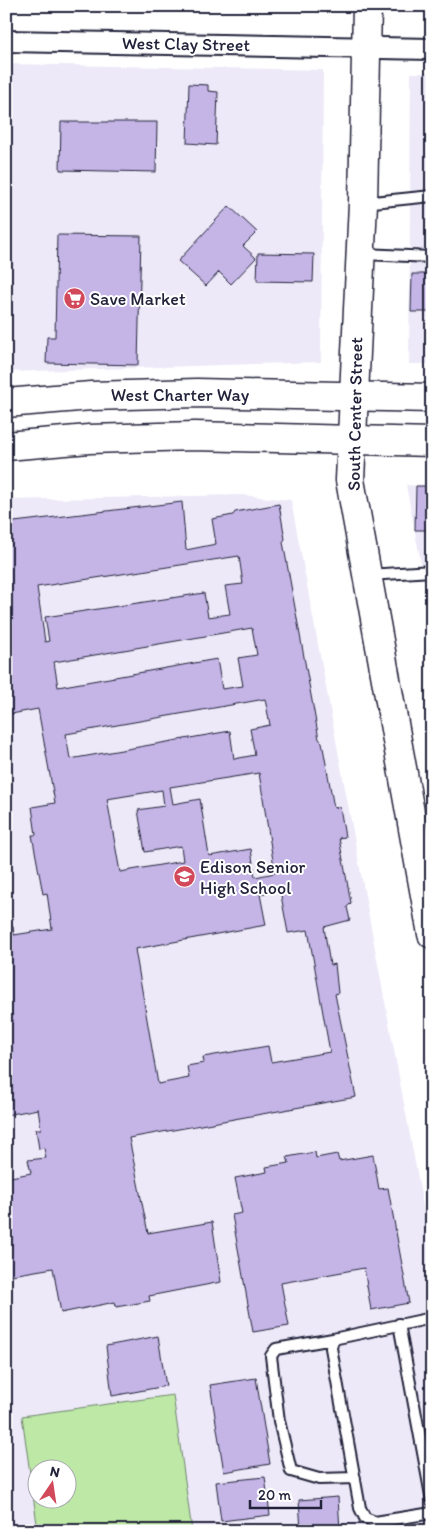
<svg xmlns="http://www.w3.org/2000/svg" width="438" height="1537" font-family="Itim,sans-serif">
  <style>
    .built { fill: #ede9f8; fill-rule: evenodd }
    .park { fill: #bde8a5; stroke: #708570; fill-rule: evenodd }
    .building { fill: #c4b5e6; stroke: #22223b; fill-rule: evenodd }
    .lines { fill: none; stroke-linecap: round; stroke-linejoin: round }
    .service-casing { stroke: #22223b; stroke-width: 14 }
    .minor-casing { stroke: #22223b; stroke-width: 24 }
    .secondary-casing { stroke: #22223b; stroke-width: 31 }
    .primary-casing { stroke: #22223b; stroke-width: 31 }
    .service { stroke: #fff; stroke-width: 10 }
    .minor { stroke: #fff; stroke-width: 20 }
    .secondary { stroke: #fff; stroke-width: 28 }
    .primary { stroke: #fff; stroke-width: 28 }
    .labels { text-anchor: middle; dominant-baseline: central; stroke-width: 4; stroke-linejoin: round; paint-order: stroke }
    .street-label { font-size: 18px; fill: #22223b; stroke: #fff }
    .poi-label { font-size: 18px; fill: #22223b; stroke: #fff; text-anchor: start }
  </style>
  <rect width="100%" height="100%" fill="#fff"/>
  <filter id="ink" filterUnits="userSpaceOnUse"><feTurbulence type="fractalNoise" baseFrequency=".02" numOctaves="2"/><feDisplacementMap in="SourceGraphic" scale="10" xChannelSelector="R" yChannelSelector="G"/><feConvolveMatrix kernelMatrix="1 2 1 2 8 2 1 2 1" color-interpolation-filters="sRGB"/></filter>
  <g filter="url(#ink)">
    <path class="built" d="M6,64L323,70L321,362L6,372Z
      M411,73H432V364H409Z
      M406,485L432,486V621Z
      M241,495L291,500L432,1253V1531H6V500ZM38,1470H68V1500H38Z"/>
    <path class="park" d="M173,1395L192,1531H38L22,1416ZM38,1470H68V1500H38Z"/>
    <path class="building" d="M189,84L208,85V91L218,92L216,145L187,143Z
      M61,122H157L156,172L60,170Z
      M229,206L257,232L243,246L256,258L231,284L219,272L206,286L178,261Z
      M57,235L141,236L138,365L46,363L47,337H55Z
      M258,253L314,254L313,282L257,281Z
      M412,274H432V312H411Z
      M416,486H432V530H415Z
      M182,502L186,550L216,544L212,519L233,515L235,512L279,504L285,539L283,542L319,739L322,742L334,808L340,807L345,837L339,838L351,903L347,907L350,920L324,927L330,965L335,964L338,993L335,994L356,1097L129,1138L148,1233L212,1222L221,1282L149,1296L150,1301L116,1307L115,1302L61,1313L53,1268L6,1276V1178L31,1173L28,1160L46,1158L44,1148L39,1149L36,1129H41L38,1109L6,1115V928L13,926L14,935L52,929L47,893L43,894L32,835H36L32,807L55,803L38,709L6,715V523ZM239,556L243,584L225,586L230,614L208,617L204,593L45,617L49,641L45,642L37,587ZM252,628L257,655L238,658L243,686L222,689L217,659L58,687L54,662ZM265,699L270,725L250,729L255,755L234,759L230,731L70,759L66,734ZM259,773L275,873L255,877L251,849L209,856L200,799L173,804L170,787ZM162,790L164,806L138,810L145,852L181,846L183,861L120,872L107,799ZM280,890L288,933L308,930L330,1052L271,1062L268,1046L203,1057L204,1063L187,1066L189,1078L158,1084L135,949L266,925L260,894Z
      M315,1152L316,1158L337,1154L339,1161L373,1155L379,1189L388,1188L409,1303L371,1310L364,1268L281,1283L289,1326L253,1332L232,1215L242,1213L235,1178L267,1172L266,1167L289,1163L287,1157Z
      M158,1336L166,1386L112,1396L106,1346Z
      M256,1378L270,1464L224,1472L210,1385Z
      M265,1477L270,1515L221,1521L216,1482Z
      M338,1497L340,1531H301L299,1500Z"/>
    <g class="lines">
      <defs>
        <path id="service" d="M363,203L432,196
          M363,254L432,257
          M368,575L432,571
          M432,1318L333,1339L331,1348L360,1508L365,1518L375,1522L432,1513
          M399,1324L432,1501
          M333,1339L276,1349L271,1356L279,1421L291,1471L319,1479L355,1478"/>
        <path id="minor" d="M6,41L432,49"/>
        <path id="secondary" d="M367,6L363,203L350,480L432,934"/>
        <path id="primary" d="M6,403L91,396L197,393L432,398
          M6,446L89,439L195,436L432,442"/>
      </defs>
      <use href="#service" class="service-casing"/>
      <use href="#minor" class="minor-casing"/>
      <use href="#secondary" class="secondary-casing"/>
      <use href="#primary" class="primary-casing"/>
      <use href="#service" class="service"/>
      <use href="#minor" class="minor"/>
      <use href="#secondary" class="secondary"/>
      <use href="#primary" class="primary"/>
    </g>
  </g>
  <defs>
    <symbol id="supermarket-disc" viewBox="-11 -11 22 22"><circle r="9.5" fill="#d1495b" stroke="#fff"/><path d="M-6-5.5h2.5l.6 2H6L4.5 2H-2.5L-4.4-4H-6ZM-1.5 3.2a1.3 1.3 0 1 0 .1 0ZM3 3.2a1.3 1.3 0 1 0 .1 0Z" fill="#fff"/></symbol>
    <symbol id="school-disc" viewBox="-11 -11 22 22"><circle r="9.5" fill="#d1495b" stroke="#fff"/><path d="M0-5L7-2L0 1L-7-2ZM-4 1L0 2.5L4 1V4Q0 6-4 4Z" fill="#fff"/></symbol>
  </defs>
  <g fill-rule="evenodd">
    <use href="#supermarket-disc" x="62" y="286" width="25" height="25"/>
    <use href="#school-disc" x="172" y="864" width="25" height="25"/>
  </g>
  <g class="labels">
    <g class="street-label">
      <text transform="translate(186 44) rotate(1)">West Clay Street</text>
      <text x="180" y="395">West Charter Way</text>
      <text transform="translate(355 414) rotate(-89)">South Center Street</text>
    </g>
    <g class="poi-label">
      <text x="90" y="299">Save Market</text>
      <text x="200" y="867">Edison Senior<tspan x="200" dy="21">High School</tspan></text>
    </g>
  </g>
  <rect width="438" height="1537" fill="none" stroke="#fff" stroke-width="25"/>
  <rect x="12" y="12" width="413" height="1512" fill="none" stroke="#22223b" stroke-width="2" filter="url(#ink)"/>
  <g transform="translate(52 1484) rotate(13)"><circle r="24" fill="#ffffff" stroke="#a7a7b1"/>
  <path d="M0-4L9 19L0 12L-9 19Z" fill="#d1495b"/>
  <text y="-8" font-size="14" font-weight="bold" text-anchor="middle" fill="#22223b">N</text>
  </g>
  <path d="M250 1500v8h71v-8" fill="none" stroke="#22223b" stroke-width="2.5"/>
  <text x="258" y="1500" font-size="15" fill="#22223b" stroke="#ffffff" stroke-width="4" paint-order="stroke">20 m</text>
</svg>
